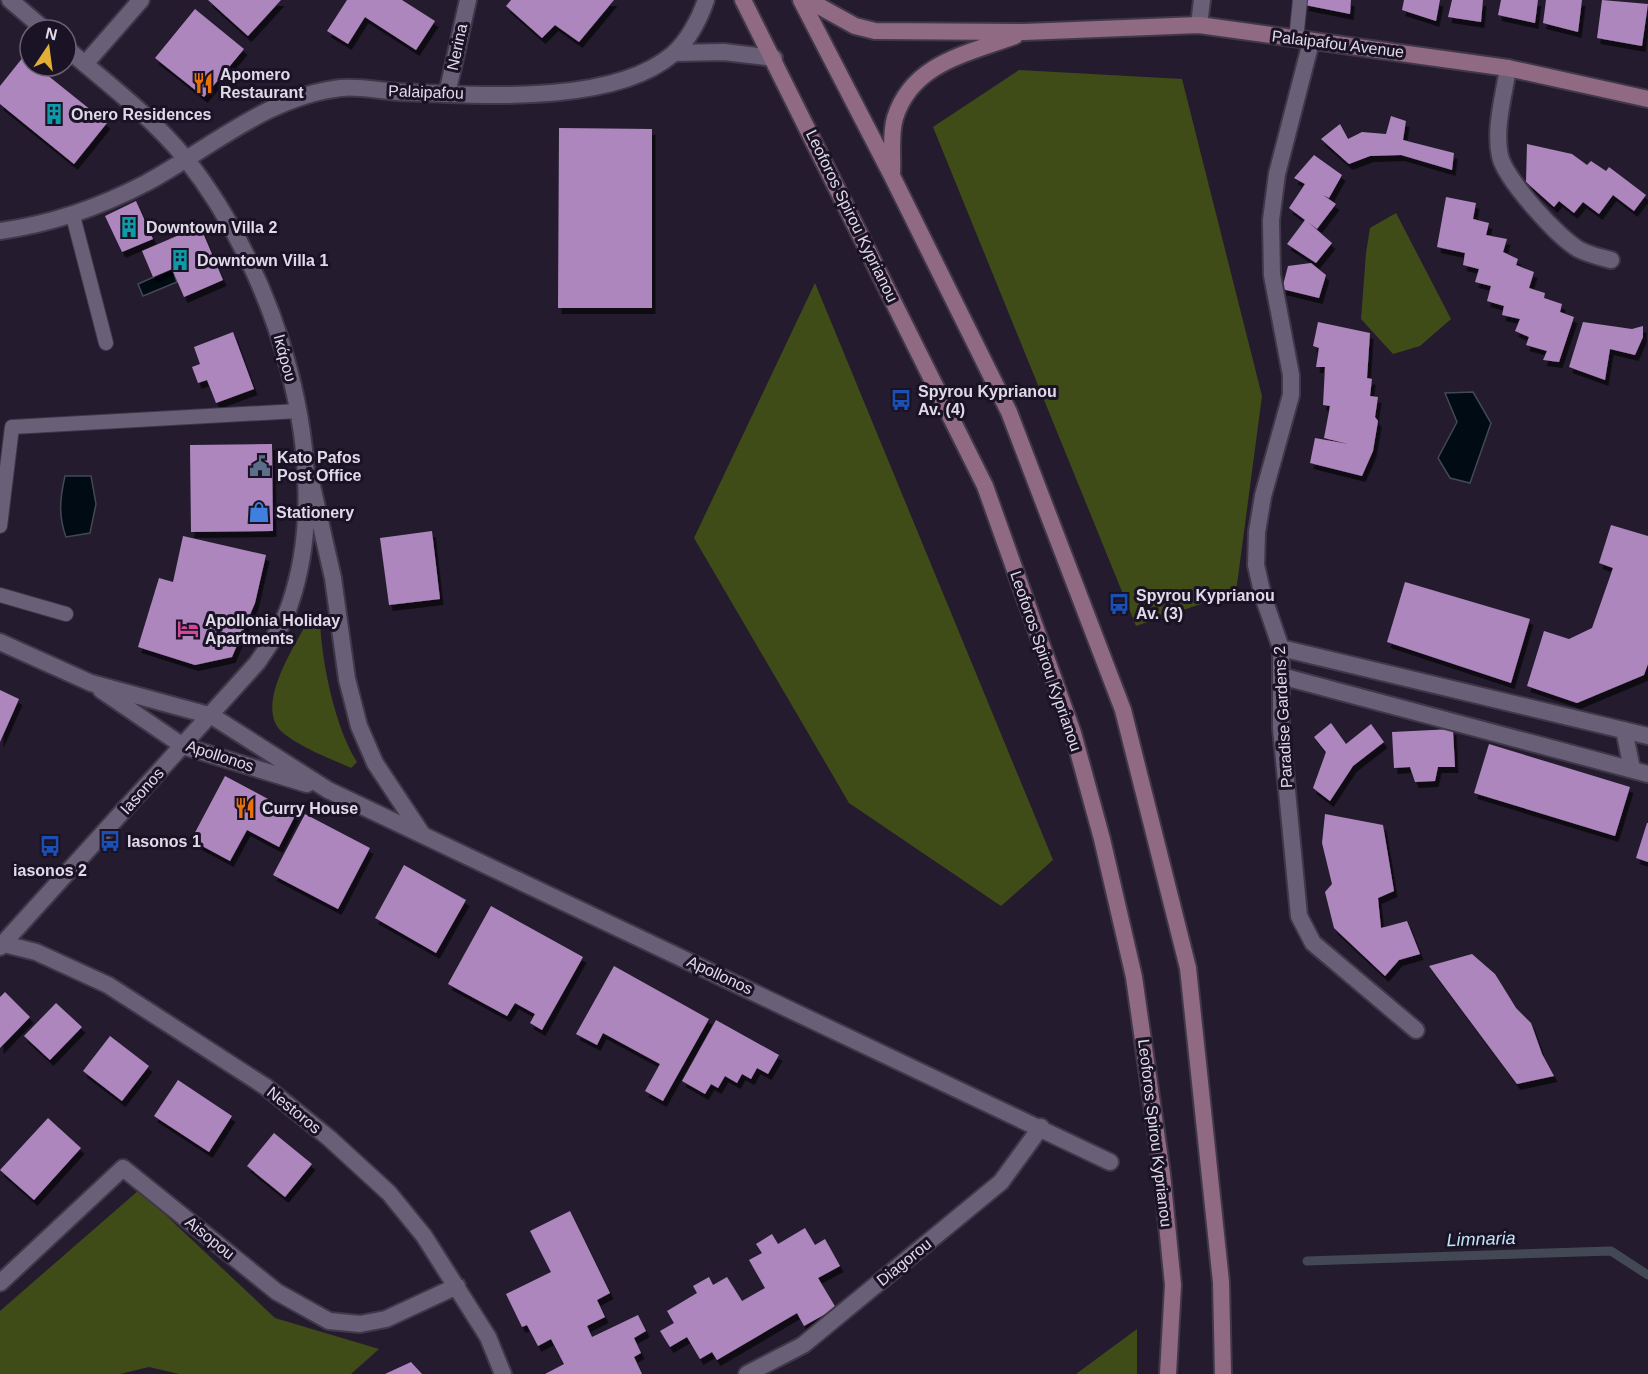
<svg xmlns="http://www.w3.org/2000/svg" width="1648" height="1374" font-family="Helvetica,sans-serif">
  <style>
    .green { fill: #404c17 }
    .water { fill: #000b14; stroke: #434954; stroke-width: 1.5 }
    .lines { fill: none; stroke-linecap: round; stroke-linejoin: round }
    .stream { stroke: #434954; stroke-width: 9 }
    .building { fill: #ad86bd; filter: url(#shadow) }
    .service-casing { stroke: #403849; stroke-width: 16 }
    .minor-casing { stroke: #403849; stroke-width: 20 }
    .tertiary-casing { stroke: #403849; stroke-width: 20 }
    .secondary-casing { stroke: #403849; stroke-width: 20 }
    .service { stroke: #696078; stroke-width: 14 }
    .minor { stroke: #696078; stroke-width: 16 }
    .tertiary { stroke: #696078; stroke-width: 16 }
    .secondary { stroke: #906982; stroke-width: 16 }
    .labels { text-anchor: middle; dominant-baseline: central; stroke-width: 6; stroke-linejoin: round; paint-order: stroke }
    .street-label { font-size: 16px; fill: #e0dae8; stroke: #1a1225 }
    .poi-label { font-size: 16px; font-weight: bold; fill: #e0dae8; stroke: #1a1225; text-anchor: start }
    .water-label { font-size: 18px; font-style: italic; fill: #bfe5f8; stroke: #1a1225 }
  </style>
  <defs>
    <filter id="shadow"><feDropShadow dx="3.5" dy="6" stdDeviation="0" flood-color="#0009"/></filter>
  </defs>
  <rect width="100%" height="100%" fill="#241b2f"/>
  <path class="green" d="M1019,70L1182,79L1262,396L1236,592L1136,626L933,127Z
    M1396,213L1451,319L1420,346L1393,354L1361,319L1366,253L1370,228Z
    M815,283L1053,860L1001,906L849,803L694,538Z
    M310,617L320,619C321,660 335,728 357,762L351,768C331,759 297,746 281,731C254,704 297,643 310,617Z
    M139,1190L275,1318L379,1349L351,1374H179L149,1367L120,1374H0V1311Z
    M1137,1329V1374H1076Z"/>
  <path class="water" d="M172,269L177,282L143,296L138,284Z
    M1473,392L1491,423L1470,483L1450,478L1438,458L1457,422L1445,393Z
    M65,476H91L96,504L90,533L66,537C58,515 60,498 65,476Z"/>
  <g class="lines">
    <path class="stream" d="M1307,1261L1611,1251L1648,1275"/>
  </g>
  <path class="building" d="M208,0H281L248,36Z
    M347,0H402L435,21L416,50L365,17L348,44L327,31Z
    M511,0H614L579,42L555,25L542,38L506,6Z
    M1306,0H1351L1350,14L1305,5Z
    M1404,0H1440L1436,21L1402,10Z
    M1452,0H1483L1481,22L1448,17Z
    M1501,0H1538L1535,23L1498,15Z
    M1546,0H1582L1578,32L1543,23Z
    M1602,0L1648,4L1642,46L1597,38Z
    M195,9L244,49L204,97L155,58Z
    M24,56L30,61V66H36L107,123L74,164L0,104V86Z
    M1391,116L1406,121L1403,140L1454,153L1452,170L1401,155L1370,156L1349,164L1321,139L1340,124L1348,139L1362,132L1386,134Z
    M559,128L652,129V308H558Z
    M1527,144L1572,154L1587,165L1591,161L1606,171L1609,167L1646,195L1634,211L1613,195L1599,214L1583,202L1574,213L1559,201L1554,207L1526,182Z
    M1314,155L1342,175L1329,198L1323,195L1336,204L1317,229L1308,222L1332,243L1316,263L1287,244L1305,220L1289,208L1305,184L1294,178Z
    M1446,197L1476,203L1473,219L1489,223L1486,235L1507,239L1503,252L1518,259L1516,265L1534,272L1529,288L1545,293L1544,298L1562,304L1560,312L1574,317L1559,362L1543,360L1547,351L1526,345L1529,337L1515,331L1520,319L1502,315L1504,306L1487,301L1491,286L1475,282L1479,269L1463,265L1465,253L1437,247Z
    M136,201L153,239L122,252L105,216Z
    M200,226L223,280L184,297L172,269L153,277L142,251Z
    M1311,263L1326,275L1319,298L1282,289L1288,266Z
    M1318,322L1370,333L1367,378L1372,379L1370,396L1378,397L1375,417L1378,421L1373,451L1362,476L1310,463L1315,438L1348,444L1324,438L1330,406L1323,405L1325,367H1316L1319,348L1313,346Z
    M1583,322L1632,329L1643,326V337L1635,355L1610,349L1605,380L1569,367Z
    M233,332L254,389L216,403L207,380L198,383L192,367L200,364L194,347Z
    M272,444L273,531L191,532L190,445Z
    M1611,525L1648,536V664L1644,675L1577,703L1527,686L1544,631L1569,639L1592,628L1613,568L1599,563Z
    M432,531L440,599L389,605L380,538Z
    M183,536L266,555L255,603L232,657L195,665L138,647L159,578L173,582Z
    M1405,582L1530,619L1511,683L1387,642Z
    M0,690L19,699L0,742Z
    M1331,723L1346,744L1371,724L1384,742L1353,766L1330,801L1313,788L1326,752L1314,737Z
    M1453,729L1455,767H1438L1435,781L1415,782L1410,767L1394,768L1392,732Z
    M1489,744L1630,787L1615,836L1474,793Z
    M225,776L296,814L279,847L247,830L230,861L191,840Z
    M305,814L370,848L338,909L273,875Z
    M1325,814L1383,825L1394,891L1378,898L1381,928L1407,921L1420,954L1399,960L1385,976L1334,928L1325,892L1332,884L1322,843Z
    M1647,823H1648V862L1636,858Z
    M404,865L466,900L436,953L375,918Z
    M491,906L583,957L542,1030L530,1023L535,1014L515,1003L507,1016L448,984Z
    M1472,954L1495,974L1516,1008L1531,1023L1542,1054L1554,1076L1517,1084L1429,966Z
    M614,966L709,1019L663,1101L645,1091L660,1064L603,1033L597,1045L576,1034Z
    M5,992L30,1017L0,1048V997Z
    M56,1003L82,1027L50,1060L24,1036Z
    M716,1020L779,1055L768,1074L757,1068L751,1079L742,1074L737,1083L725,1076L718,1088L711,1084L705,1094L682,1081Z
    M110,1036L149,1066L122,1101L83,1071Z
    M178,1080L232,1116L209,1152L154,1116Z
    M48,1118L81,1148L34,1200L0,1170Z
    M274,1133L312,1164L285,1197L247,1166Z
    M570,1211L610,1293L597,1300L605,1317L587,1326L592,1337L638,1315L646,1331L634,1338L641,1353L634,1357L642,1374H545L564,1364L551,1339L538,1346L527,1325L522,1327L506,1294L551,1272L530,1231Z
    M805,1228L815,1245L825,1239L840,1266L818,1278L836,1308L804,1326L797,1313L717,1360L712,1352L700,1359L687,1337L670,1347L660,1331L674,1323L667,1311L697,1293L693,1286L709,1277L713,1285L727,1277L742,1301L765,1288L749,1260L762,1253L756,1244L772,1234L778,1244Z
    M411,1362L422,1374H385Z"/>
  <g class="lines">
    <defs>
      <path id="service" d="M1296,40L1300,0
        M73,216L106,343
        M0,526L12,427L298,411
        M0,595L66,614"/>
      <path id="minor" d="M1199,25L1202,0
        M1311,42L1277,174L1271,220L1272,275L1291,375V395L1263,496L1257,532L1256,565L1263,596L1281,648V728L1299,916L1313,943L1416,1030
        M674,53L724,52L774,58
        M85,64L141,0
        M1508,68C1504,95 1494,129 1500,156C1505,179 1559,239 1580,250C1590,255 1600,257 1611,260
        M447,94L468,0
        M0,231C51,224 100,207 146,183C209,149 268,96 341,88C360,86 380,91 399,92C476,95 612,106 673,54C688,41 700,18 706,0
        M0,642L91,683L212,716L328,790L1110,1162
        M1281,648L1648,736
        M1281,676L1648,774
        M101,690L183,746L307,784
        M1624,730L1632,769
        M0,943L36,952L108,985L266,1087L329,1138L389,1193L424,1236L488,1337L503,1374
        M0,1283L123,1168L277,1292L329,1321L360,1324L386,1319L457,1286
        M747,1374L803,1345L1001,1182L1041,1127"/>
      <path id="tertiary" d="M10,0L45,30
        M312,486L333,578L347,679L359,726L375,763L422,834
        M0,947L257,663C270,644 283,626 290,604C338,464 275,271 186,159C151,116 108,84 66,48"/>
      <path id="secondary" d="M743,0L985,486L1073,733L1102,839L1134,977L1162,1174L1173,1285L1168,1374
        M801,0L892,176L1009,412L1123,710L1188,968L1221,1282L1223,1374
        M808,0L855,26L875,31L1024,32L1199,25L1508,68L1648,99
        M892,173C893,156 890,134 895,118C912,63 967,54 1015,36"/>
    </defs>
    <use href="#service" class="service-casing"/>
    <use href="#minor" class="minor-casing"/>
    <use href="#tertiary" class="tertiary-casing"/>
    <use href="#secondary" class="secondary-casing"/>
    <use href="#service" class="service"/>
    <use href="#minor" class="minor"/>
    <use href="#tertiary" class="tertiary"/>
    <use href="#secondary" class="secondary"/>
  </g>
  <defs>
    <symbol id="restaurant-bare" viewBox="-9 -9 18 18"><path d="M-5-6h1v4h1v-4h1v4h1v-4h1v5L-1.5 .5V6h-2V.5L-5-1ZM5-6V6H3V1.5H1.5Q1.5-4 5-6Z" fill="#e8710a" stroke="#1a1225" stroke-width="2.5" paint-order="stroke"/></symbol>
    <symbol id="building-bare" viewBox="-9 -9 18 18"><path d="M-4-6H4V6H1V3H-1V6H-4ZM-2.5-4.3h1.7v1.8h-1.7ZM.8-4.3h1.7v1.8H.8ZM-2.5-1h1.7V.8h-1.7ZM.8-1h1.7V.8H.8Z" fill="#0f9aa8" stroke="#1a1225" stroke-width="2.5" paint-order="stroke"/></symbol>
    <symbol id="bus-bare" viewBox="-9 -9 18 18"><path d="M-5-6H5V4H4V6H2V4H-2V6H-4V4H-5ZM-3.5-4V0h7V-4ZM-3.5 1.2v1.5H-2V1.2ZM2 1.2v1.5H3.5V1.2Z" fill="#1a4fb4" stroke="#1a1225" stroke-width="2.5" paint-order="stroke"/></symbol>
    <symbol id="civic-bare" viewBox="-9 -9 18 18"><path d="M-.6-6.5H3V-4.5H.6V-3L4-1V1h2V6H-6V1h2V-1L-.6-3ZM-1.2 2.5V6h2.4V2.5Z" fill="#5c6f8a" stroke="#1a1225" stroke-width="2.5" paint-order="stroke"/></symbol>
    <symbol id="shop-bare" viewBox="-9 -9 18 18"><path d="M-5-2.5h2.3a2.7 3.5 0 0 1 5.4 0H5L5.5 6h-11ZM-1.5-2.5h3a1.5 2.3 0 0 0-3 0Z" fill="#3f7fe0" stroke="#1a1225" stroke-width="2.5" paint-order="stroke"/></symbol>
    <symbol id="hotel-bare" viewBox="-9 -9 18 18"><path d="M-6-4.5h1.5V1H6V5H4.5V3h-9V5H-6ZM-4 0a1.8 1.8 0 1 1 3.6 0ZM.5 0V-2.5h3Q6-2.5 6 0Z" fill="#d1479c" stroke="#1a1225" stroke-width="2.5" paint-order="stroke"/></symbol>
  </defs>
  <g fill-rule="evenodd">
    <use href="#restaurant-bare" x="188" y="68" width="30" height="30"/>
    <use href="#building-bare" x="39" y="99" width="30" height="30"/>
    <use href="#building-bare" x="114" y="212" width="30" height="30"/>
    <use href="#building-bare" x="165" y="245" width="30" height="30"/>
    <use href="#bus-bare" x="886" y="385" width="30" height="30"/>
    <use href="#civic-bare" x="245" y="451" width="30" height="30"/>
    <use href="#shop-bare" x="244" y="497" width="30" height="30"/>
    <use href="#bus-bare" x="1104" y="589" width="30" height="30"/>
    <use href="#hotel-bare" x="173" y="614" width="30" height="30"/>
    <use href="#restaurant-bare" x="230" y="793" width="30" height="30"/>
    <use href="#bus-bare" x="95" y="826" width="30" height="30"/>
    <use href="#bus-bare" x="35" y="831" width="30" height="30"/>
  </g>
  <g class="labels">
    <g class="street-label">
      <text transform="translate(1338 44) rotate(7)">Palaipafou Avenue</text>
      <text transform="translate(457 47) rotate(-78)">Nerina</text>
      <text transform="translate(426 92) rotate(2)">Palaipafou</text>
      <text transform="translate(852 216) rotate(64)">Leoforos Spirou Kyprianou</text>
      <text transform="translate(285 358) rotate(75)">Ικάρου</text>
      <text transform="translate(1046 661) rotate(71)">Leoforos Spirou Kyprianou</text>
      <text transform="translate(1283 717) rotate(-93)">Paradise Gardens 2</text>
      <text transform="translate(220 756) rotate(18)">Apollonos</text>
      <text transform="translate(142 791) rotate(-48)">Iasonos</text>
      <text transform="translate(720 975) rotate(25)">Apollonos</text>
      <text transform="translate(294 1110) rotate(39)">Nestoros</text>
      <text transform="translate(1155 1133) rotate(83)">Leoforos Spirou Kyprianou</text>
      <text transform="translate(210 1238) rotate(39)">Aisopou</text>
      <text transform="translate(904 1262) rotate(-39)">Diagorou</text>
    </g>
    <g class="poi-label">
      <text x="220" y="74">Apomero<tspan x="220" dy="18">Restaurant</tspan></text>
      <text x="71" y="114">Onero Residences</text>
      <text x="146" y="227">Downtown Villa 2</text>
      <text x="197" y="260">Downtown Villa 1</text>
      <text x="918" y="391">Spyrou Kyprianou<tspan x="918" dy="18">Av. (4)</tspan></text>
      <text x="277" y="457">Kato Pafos<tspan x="277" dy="18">Post Office</tspan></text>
      <text x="276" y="512">Stationery</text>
      <text x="1136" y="595">Spyrou Kyprianou<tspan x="1136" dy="18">Av. (3)</tspan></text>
      <text x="205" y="620">Apollonia Holiday<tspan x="205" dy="18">Apartments</tspan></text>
      <text x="262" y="808">Curry House</text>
      <text x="127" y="841">Iasonos 1</text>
      <text x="50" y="870" text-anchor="middle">iasonos 2</text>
    </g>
    <g class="water-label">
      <text transform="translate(1481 1239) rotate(-2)">Limnaria</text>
    </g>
  </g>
  <g transform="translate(48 48) rotate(13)"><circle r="28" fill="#1a1225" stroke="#696273" stroke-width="1.5"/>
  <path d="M0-4.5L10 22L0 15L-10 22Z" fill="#e1af34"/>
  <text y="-9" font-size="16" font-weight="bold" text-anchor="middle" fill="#e0dae8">N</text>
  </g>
</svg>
